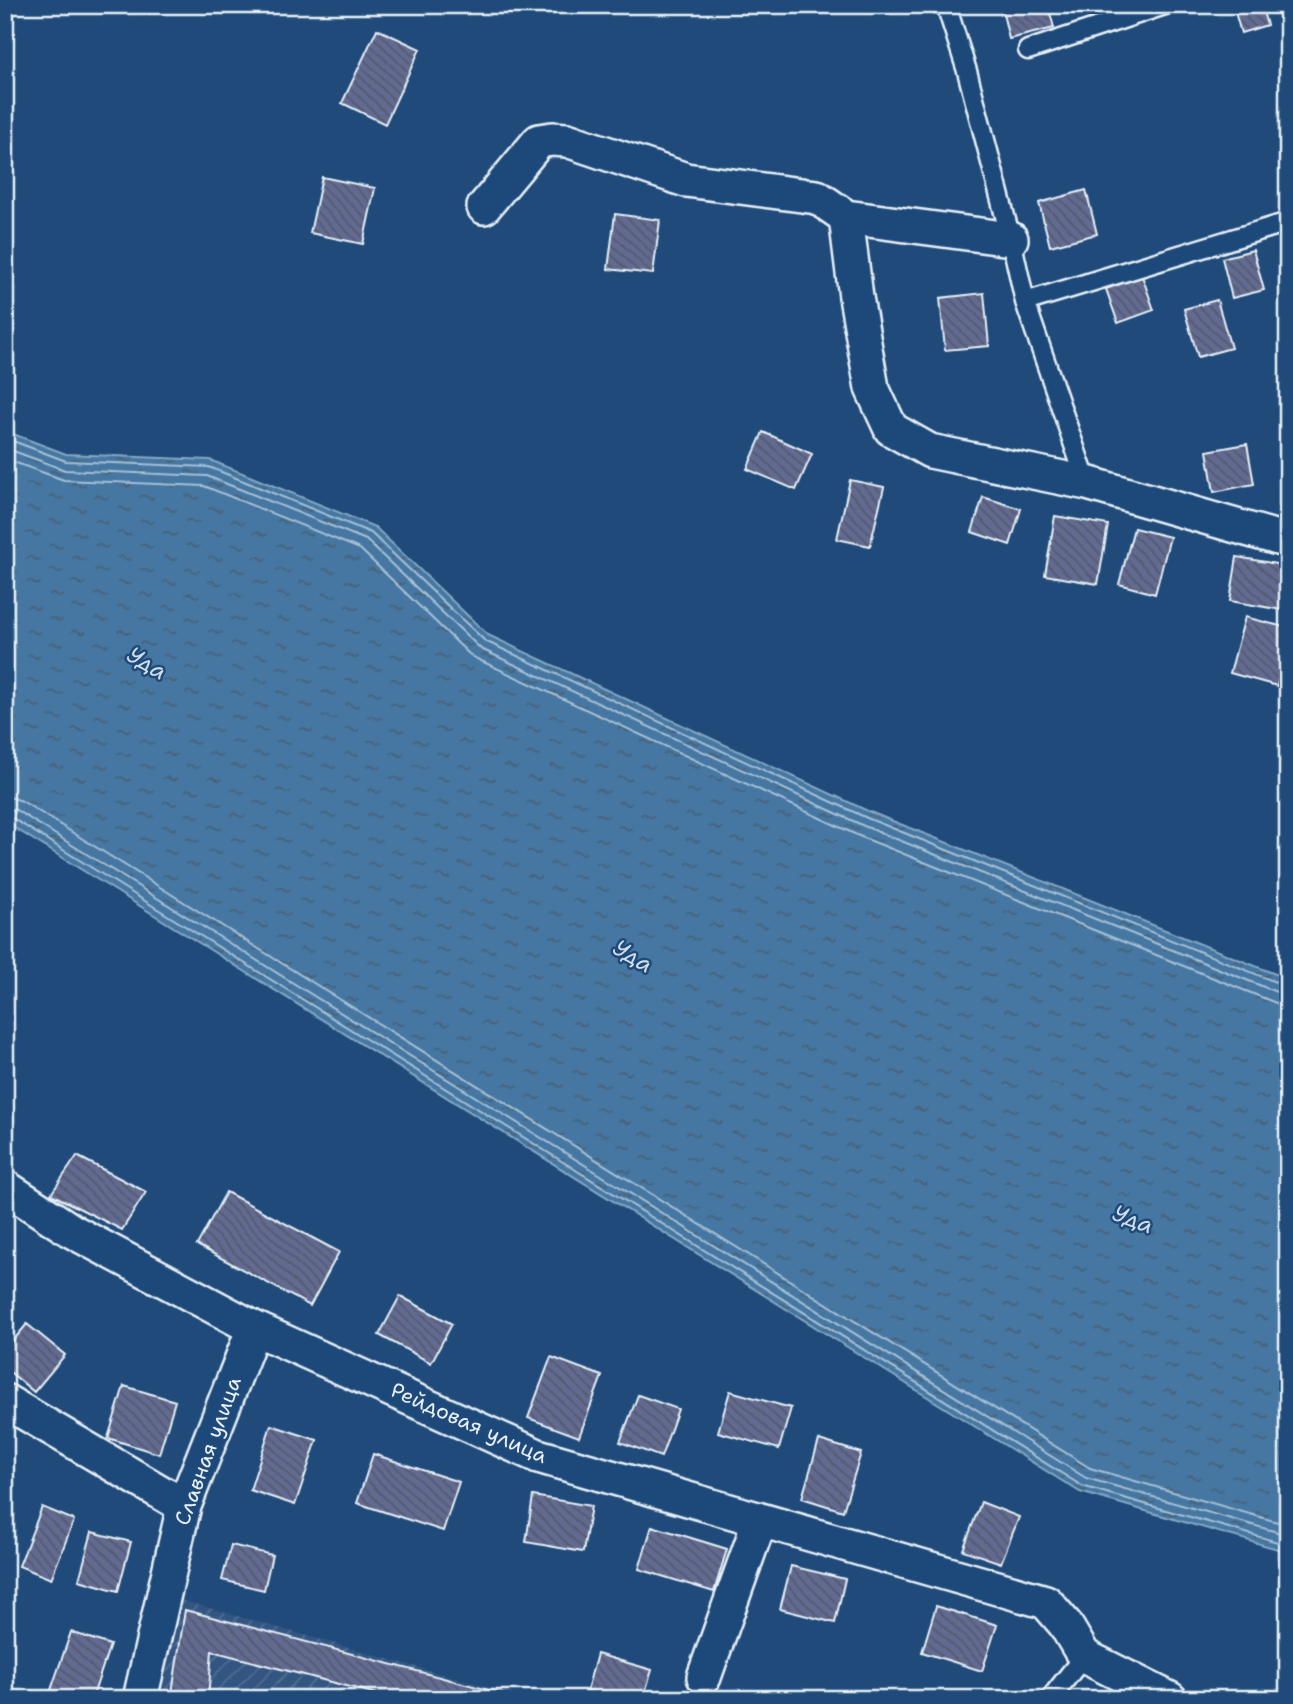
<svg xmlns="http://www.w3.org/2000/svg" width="1293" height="1704" font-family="'Shantell Sans',sans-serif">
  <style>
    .industrial { fill: url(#industrial-furrows) }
    .water { fill: url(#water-ripples); stroke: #86a8c4; stroke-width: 2 }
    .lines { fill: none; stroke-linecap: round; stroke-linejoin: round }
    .shore { stroke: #a7c0d6; stroke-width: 2 }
    .building { fill: url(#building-back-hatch); stroke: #e8f1f8; stroke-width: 2 }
    .lane-casing { stroke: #e8f1f8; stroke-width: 23 }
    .street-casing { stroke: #e8f1f8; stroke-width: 38 }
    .lane { stroke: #1f4a7a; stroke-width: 18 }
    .street { stroke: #1f4a7a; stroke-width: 33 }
    .labels { text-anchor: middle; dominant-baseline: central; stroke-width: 5; stroke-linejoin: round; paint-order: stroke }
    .street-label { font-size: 21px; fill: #e8f1f8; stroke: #1f4a7a }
    .water-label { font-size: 23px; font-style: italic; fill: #d0dfeb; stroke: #1f4a7a }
  </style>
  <defs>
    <pattern id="industrial-furrows" width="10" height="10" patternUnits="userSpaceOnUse" patternTransform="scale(1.75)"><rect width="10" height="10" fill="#335481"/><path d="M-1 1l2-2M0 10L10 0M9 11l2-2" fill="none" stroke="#516d94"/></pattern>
    <pattern id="water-ripples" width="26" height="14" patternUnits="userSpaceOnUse" patternTransform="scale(1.75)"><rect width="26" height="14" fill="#4577a2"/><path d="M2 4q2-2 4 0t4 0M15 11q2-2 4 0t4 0" fill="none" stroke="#466076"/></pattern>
    <pattern id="building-back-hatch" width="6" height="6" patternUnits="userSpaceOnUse" patternTransform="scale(1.75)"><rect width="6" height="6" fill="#626b92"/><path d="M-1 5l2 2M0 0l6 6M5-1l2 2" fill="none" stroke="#53586a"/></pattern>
  </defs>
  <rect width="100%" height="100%" fill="#1f4a7a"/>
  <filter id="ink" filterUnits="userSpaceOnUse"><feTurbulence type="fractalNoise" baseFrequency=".0143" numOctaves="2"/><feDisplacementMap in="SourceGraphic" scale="14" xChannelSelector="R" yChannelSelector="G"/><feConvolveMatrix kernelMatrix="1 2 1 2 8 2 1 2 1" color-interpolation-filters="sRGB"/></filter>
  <g filter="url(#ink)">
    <path class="industrial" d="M156,1593L530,1699H130Z"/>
    <path class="water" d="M5,431L66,454L210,460L375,527L488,635L870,812L1288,979V1552L1080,1492L5,822Z"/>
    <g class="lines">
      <path class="shore" d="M5,438L66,461L209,467L371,533L485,641L867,818L1283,985H1288
        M5,448L65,470L207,476L366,540L481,649L864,826L1279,993L1288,994
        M5,459L64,480L204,486L360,549L469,654L477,659L859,836L1276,1003L1288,1005
        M5,797L13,798L22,801L1090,1468L1288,1525
        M5,808L16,810L1086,1478L1288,1535
        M5,816L12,818L1082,1486L1288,1545"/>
    </g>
    <path class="building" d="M1001,5H1048L1054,28L1009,39Z
      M1233,5H1261L1267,25L1241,33Z
      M377,29L420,49L385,124L342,103Z
      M322,177L375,188L363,244L310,233Z
      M1086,190L1097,234L1050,246L1039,203Z
      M615,214L660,220L653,274L608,269Z
      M1253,250L1264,290L1232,298L1222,258Z
      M1142,276L1154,310L1118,323L1106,289Z
      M984,293L989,346L945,350L940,298Z
      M1217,300L1231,348L1198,357L1184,309Z
      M763,432L812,454L796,490L747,469Z
      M1247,444L1254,484L1214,492L1207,451Z
      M850,480L884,487L870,546L837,539Z
      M983,497L1021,509L1010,545L972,532Z
      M1055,516L1108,525L1098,584L1045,575Z
      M1134,528L1170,537L1155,594L1119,584Z
      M1237,557L1288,566V611L1230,601Z
      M1245,617L1288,628V643L1277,686L1230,673Z
      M77,1156L146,1192L122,1230L51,1194Z
      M226,1192L339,1252L310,1306L197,1245Z
      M400,1296L452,1324L431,1363L379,1335Z
      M27,1324L65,1355L34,1392L5,1368V1350Z
      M551,1357L602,1376L579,1437L528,1418Z
      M124,1386L175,1401L159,1454L108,1438Z
      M730,1391L791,1408L779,1449L718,1432Z
      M638,1395L678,1409L661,1457L620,1442Z
      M271,1425L317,1440L295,1505L250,1490Z
      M819,1440L861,1453L843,1511L802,1498Z
      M373,1454L459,1482L443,1531L357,1503Z
      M533,1496L591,1506L583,1552L526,1542Z
      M981,1502L1019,1517L1001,1563L963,1550Z
      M42,1507L74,1520L51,1579L19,1566Z
      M652,1526L727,1549L714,1592L639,1569Z
      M92,1532L131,1542L118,1591L79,1580Z
      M231,1545L272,1555L264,1590L222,1580Z
      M791,1566L845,1579L835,1623L780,1609Z
      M936,1606L997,1625L982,1671L922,1652Z
      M185,1610L523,1699H396L212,1651L208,1699H171Z
      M71,1632L110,1645L92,1699H75L51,1690Z
      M597,1654L652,1670L643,1699H618L587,1690Z"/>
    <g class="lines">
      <defs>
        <path id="lane" d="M946,5L967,71L1011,239L1025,302L1087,483
          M1028,50L1165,5
          M1025,302L1288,222
          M1050,1699L1084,1656"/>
        <path id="street" d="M484,207L539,141L552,139L567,140L686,180L817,197L846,217L856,297L872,388L891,429L930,451L1087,483L1288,541
          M846,217L1011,239
          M5,1187L72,1231L254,1328L538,1456L1046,1602L1065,1624L1084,1656L1170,1699
          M5,1401L184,1506
          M704,1677L760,1520
          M140,1699L184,1506L254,1328"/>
      </defs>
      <use href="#lane" class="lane-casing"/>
      <use href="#street" class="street-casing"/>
      <use href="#lane" class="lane"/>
      <use href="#street" class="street"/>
    </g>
  </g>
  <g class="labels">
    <g class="street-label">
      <text transform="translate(469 1423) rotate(24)">Рейдовая улица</text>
      <text transform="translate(208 1451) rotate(-70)">Славная улица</text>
    </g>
    <g class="water-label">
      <text transform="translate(147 663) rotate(31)">Уда</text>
      <text transform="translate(633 956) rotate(31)">Уда</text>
      <text transform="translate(1133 1219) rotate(21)">Уда</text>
    </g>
  </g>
  <rect width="1293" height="1704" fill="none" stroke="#1f4a7a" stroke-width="28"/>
  <rect x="14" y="14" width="1265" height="1676" fill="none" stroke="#e8f1f8" stroke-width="2.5" filter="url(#ink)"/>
</svg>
